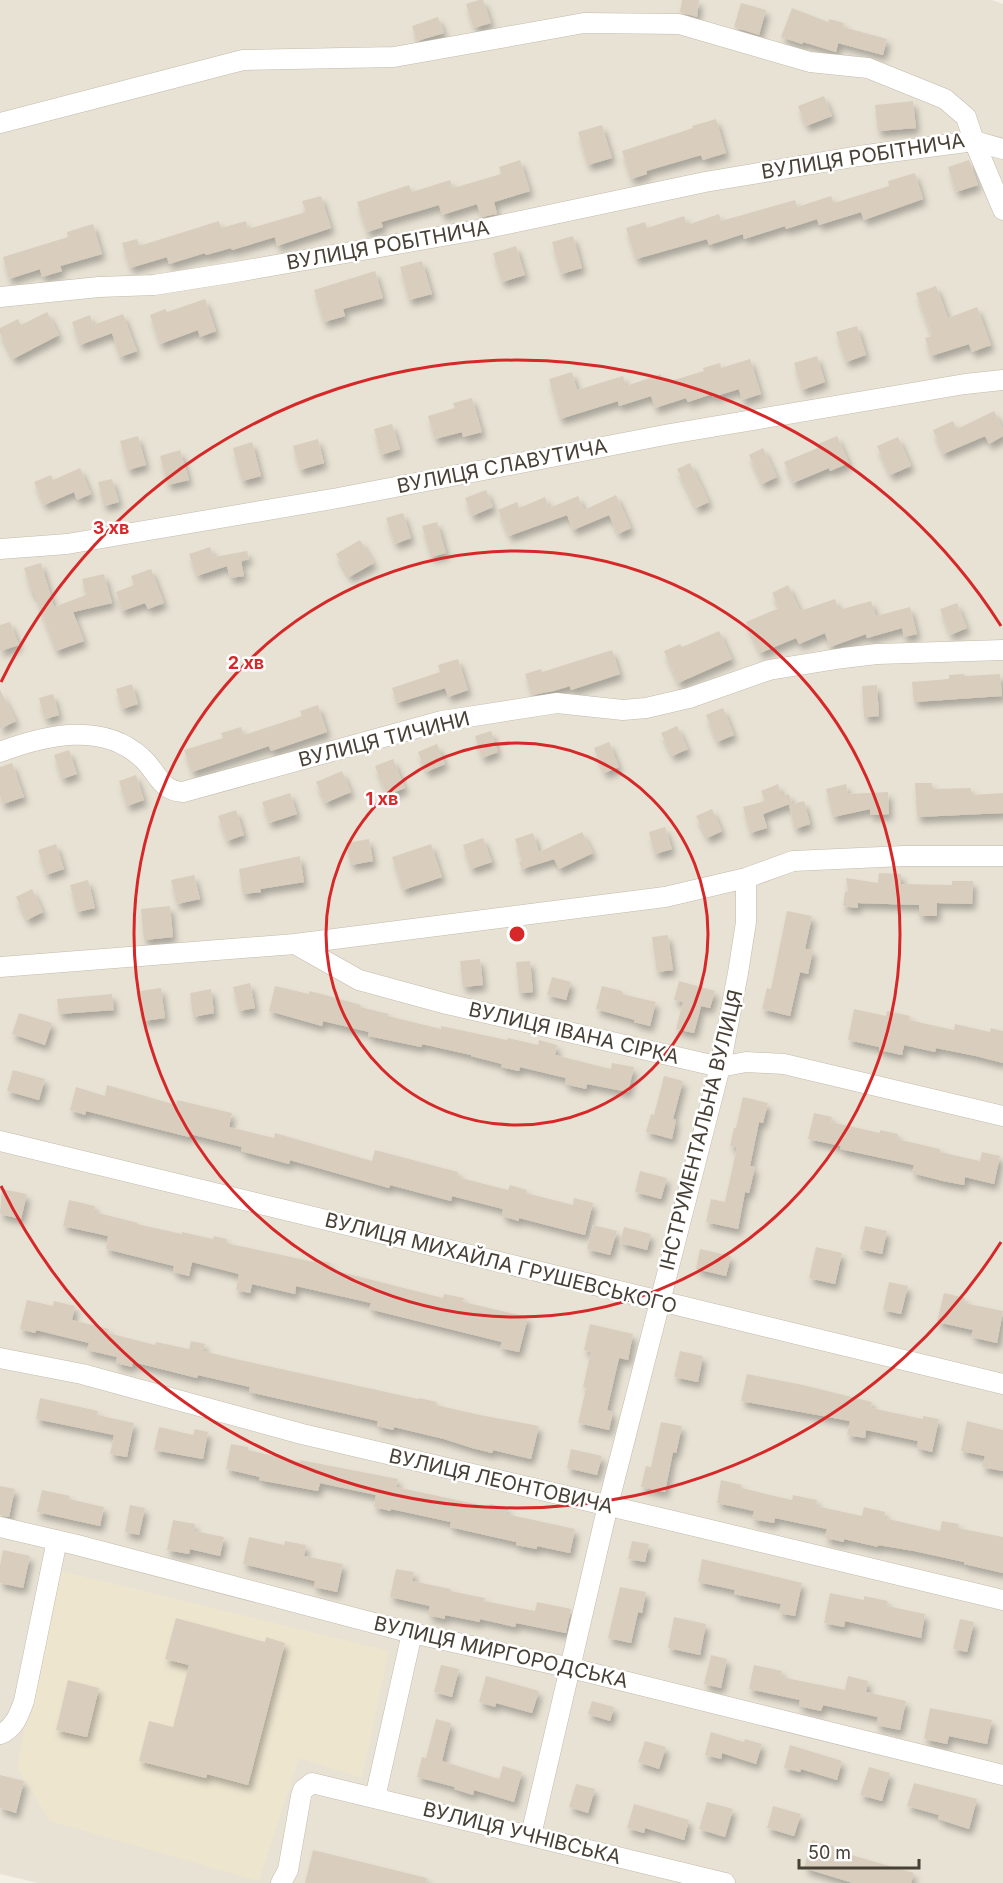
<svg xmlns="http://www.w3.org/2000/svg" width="1003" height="1883" font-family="Inter,sans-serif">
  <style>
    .residential { fill: #e8e2d4 }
    .education { fill: #eee5cf }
    .building { fill: #d9cebe; filter: url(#shadow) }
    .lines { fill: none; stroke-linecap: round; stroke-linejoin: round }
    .minor-casing { stroke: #c3baab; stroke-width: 21 }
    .minor { stroke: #fff; stroke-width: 20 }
    .ring { fill: none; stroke: #d62828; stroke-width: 3 }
    .labels { text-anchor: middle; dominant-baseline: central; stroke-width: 5; stroke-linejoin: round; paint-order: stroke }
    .street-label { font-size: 20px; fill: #474035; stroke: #fff }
    .centre { fill: #d62828; stroke: #fff; stroke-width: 3 }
    .ring-label { font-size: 18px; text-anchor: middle; font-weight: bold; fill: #d62828; stroke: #fff; stroke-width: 5; stroke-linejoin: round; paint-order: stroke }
  </style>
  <defs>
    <filter id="shadow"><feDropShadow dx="3.5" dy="6" stdDeviation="3" flood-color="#0004"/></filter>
  </defs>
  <rect width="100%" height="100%" fill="#f4f0e6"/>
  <path class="residential" d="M0,0H992L1003,4V1883H38L0,1874Z"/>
  <path class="education" d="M57,1570L389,1651L362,1778L299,1758L259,1881L50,1821L17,1767Z"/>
  <path class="building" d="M479,0H483L491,23L474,28L466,4Z
    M682,0H699L697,17L680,12Z
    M741,3L766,10L759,35L734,27Z
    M792,8L828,22L829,19L844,23L843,27L887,39L883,55L838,43L836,52L803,42L802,44L781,37Z
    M438,17L444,33L417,41L412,26Z
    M824,96L832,116L806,126L798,106Z
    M913,101L916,128L878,131L875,105Z
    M716,119L726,153L703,160L701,155L646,171L647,174L631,179L622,151L693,128L692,126Z
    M602,125L612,158L588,165L578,132Z
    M520,160L530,191L494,202L497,214L481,217L477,204L442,215L439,205L381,222L383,227L367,232L357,202L409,185L412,192L450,180L453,188L501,174L499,167Z
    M969,160L978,185L956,192L948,167Z
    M915,173L923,199L864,220L861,212L819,225L817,219L786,229L785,226L744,239L743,234L709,245L707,239L636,259L626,228L645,222L647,228L684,216L687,225L719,214L721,221L795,200L797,207L831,196L834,203L889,186L888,181Z
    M321,196L331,228L277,246L275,237L232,250L231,248L206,255L205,253L169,264L167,257L130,268L122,243L137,239L139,246L219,221L221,228L246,221L248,229L306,212L302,201Z
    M93,224L102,254L60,266L62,271L42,277L40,269L9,279L3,257L68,237L67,232Z
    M573,236L582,268L561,274L552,242Z
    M516,246L525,275L502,282L493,253Z
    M422,261L432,294L409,300L400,267Z
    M375,271L383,298L343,309L345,316L324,322L314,290Z
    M936,286L948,318L977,307L991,345L972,352L969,344L931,356L925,338L932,336L916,293Z
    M205,299L216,331L200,337L198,330L160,344L150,315L165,309L167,312Z
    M47,312L59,335L13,359L0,333V328L18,319L21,325Z
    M123,314L137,351L120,357L112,333L80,345L72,322L90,315L93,325Z
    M857,326L866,355L846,362L836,332Z
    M817,356L825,382L802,390L794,363Z
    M750,359L761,394L742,400L739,389L713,397L712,394L688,402L686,398L655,408L651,396L619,406L618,401L560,419L549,379L572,372L577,390L623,376L626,386L661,374L664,383L704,371L703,368L720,363L721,368Z
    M472,398L482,432L463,437L462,432L435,439L428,416L455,408L453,403Z
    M994,411L1003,429V436L989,444L985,436L943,454L933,430L953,421L957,429Z
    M392,424L400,449L381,455L374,429Z
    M138,436L146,465L128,470L120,441Z
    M837,436L849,463L830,471L829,468L793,483L784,462L820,447L818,444Z
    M898,437L911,466L890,475L877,446Z
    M318,439L324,463L300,470L293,446Z
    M252,442L261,476L242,481L233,448Z
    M763,448L777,477L762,484L749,455Z
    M180,450L189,480L168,485L160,456Z
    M690,463L709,502L696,508L677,469Z
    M80,468L91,494L77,500L74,492L44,505L34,482L51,475L53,480Z
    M112,479L119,502L104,506L98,482Z
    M486,490L493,507L472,516L465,498Z
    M616,495L631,528L618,534L609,515L573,530L567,515L509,536L498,510L517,502L519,508L545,497L549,508L578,496L584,510Z
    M403,513L411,538L395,544L386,518Z
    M437,522L446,553L431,557L422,526Z
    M360,540L374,563L349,577L336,554Z
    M210,547L214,557L247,551L249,559L241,561L244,576L230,578L227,566L197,576L189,554Z
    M41,563L54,607L86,595L82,579L104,574L112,603L73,612L84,641L56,651L34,592L32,593L24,568Z
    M151,569L164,603L148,609L145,603L122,611L116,592L134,585L131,576Z
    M788,585L800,611L835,599L839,610L871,601L876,616L910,607L917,634L904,637L902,628L867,638L866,634L830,647L825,633L799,644L796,638L760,653L746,622L779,608L772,593Z
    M957,603L967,628L950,635L940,609Z
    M10,622L19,645L0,651V625Z
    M719,631L732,659L678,683L664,651L680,644L682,647Z
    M612,650L620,674L571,690L570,686L553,691L532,695L525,674L541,669L542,672Z
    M458,659L468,690L448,697L445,688L397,703L392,688L440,672L438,665Z
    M964,674L965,676L1000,674L1002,696L914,702L912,682L949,679V675Z
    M132,684L138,704L122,709L116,689Z
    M877,685L879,716L864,717L862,686Z
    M0,690L16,721L0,729Z
    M53,694L59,715L45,719L39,698Z
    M318,705L327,732L271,751L269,746L192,772L184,750L223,738L221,733L241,727L244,735L302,716L300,711Z
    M723,708L734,735L717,742L706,715Z
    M677,726L688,749L672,756L661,733Z
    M491,731L498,752L482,758L475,736Z
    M609,742L619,767L604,773L594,748Z
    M437,744L445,764L426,772L418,752Z
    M69,750L77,774L62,779L54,755Z
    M393,759L405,788L387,795L375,766Z
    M12,763L24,797L3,804L0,796V767Z
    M342,771L351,792L325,803L316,782Z
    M136,775L144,800L127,806L119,781Z
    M915,783H932V789L971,788V795L1003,793V813L917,817Z
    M778,784L782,796L789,794L792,803L763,814L767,828L750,833L743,807L765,801L761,791Z
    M846,784L848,794L888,792L889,814L870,815V809L833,817L826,789Z
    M290,793L297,814L269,823L262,802Z
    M804,801L810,824L795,829L789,805Z
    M712,809L722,831L707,838L696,816Z
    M236,810L244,835L227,841L218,816Z
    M665,827L672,849L655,854L649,832Z
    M582,832L593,853L559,869L554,859L522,869L519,862L522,861L515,839L533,833L539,852Z
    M483,838L492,862L471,869L463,845Z
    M369,839L373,861L351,865L346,843Z
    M56,844L64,869L46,875L38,850Z
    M431,844L442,877L403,890L392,857Z
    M300,856L304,882L260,889L261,892L243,894L239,869Z
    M879,873L901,874V884L952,885V881H973L972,904L937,903V916H919V905L858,903V908L843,906L845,892L848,891L846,878L878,883Z
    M194,875L200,899L177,904L171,880Z
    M88,880L95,908L77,912L70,885Z
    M32,889L43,912L27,920L16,897Z
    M170,906L173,937L144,940L141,909Z
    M787,911L812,916L805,949L813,950L808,974L800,972L790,1016L762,1009L767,988L771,989Z
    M668,935L673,970L657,972L652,937Z
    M480,959L483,985L463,987L460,961Z
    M530,961L533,992L519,993L516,962Z
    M552,977L571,982L566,1000L547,995Z
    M679,981L715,991L710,1008L701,1006L694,1033L676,1029L683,1002L674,1000Z
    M250,983L255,1008L239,1011L233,987Z
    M275,986L309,994V991L329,996L361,1005L360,1007L389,1014L388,1016L441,1029V1026L507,1040L508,1038L538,1045L539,1040L557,1045L555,1055L611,1069L612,1063L634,1067L628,1092L587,1084L586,1089L565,1084L566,1078L520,1067L519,1071L501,1067L502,1064L471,1056V1055L422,1044L421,1047L383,1039L368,1036L369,1032L323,1021L322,1026L269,1011Z
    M602,986L622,991V994L656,1002L650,1026L634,1022L635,1020L596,1009Z
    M161,988L165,1018L143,1021L140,991Z
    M211,989L214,1013L193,1017L190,993Z
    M112,994L114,1010L59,1014L57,999Z
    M854,1009L886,1016L887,1011L910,1016L909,1020L954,1030L955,1024L990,1032L991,1028L1003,1031V1063L976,1056L936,1048L935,1052L904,1045L902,1055L879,1050V1047L848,1040Z
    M19,1013L52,1023L45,1045L12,1034Z
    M13,1070L45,1079L39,1100L7,1091Z
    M664,1076L683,1081L673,1119L676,1120L672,1139L646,1132L651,1114L654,1115Z
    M107,1085L176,1105L177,1100L232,1113L229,1127L274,1138L275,1133L372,1161L375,1150L458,1172L457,1177L508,1190L510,1185L527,1190L526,1193L573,1205L574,1198L593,1203L585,1235L519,1218V1221L502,1216L503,1209L452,1196L451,1201L390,1185L389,1188L290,1160L289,1164L241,1151L242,1147L190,1134L189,1137L86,1111L85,1115L70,1110L76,1087L105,1096Z
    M743,1097L768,1103L763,1123L759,1122L750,1166L755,1167L749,1193L745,1192L738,1229L706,1222L711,1199L725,1202L737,1147L730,1146L734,1128H736Z
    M814,1113L832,1117L831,1122L880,1133V1130L898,1134L897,1139L940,1149V1152L980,1161L982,1152L1000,1156L994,1184L965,1177L964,1185L943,1181L912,1173L914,1165L840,1149L841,1146L808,1139Z
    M640,1171L667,1178L661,1199L635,1192Z
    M2,1189L27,1194L21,1219L0,1214Z
    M69,1200L95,1206L94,1212L138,1223L137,1224L182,1234V1232L213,1239L214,1236L227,1239L226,1243L314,1262V1259L330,1263L329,1269L443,1298L444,1294L464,1298L463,1302L528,1317L519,1352L500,1348L502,1342L369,1309L371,1303L296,1286L295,1294L252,1284L250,1293L236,1290L239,1274L192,1262L189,1276L173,1272L174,1266L106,1249L108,1236L63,1226Z
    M593,1225L617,1231L610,1255L587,1249Z
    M865,1226L887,1231L882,1254L860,1249Z
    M624,1227L651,1234L647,1250L620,1243Z
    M816,1247L842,1253L835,1284L809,1278Z
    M700,1249L731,1256L726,1276L696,1269Z
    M889,1282L908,1286L901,1314L883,1310Z
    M944,1293L965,1298L964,1303L1003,1311L997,1343L971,1337L973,1330L937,1322Z
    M27,1300L53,1306L54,1301L75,1306L72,1320L109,1329L108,1333L155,1345L156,1342L189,1349L191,1341L205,1344L203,1351L236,1359L418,1399L419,1398L437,1402L436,1405L480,1415L539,1426L531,1459L493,1450L492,1453L472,1448L444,1439L394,1427L393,1430L377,1426L378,1421L249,1392L250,1387L198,1375L197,1378L133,1362L132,1367L116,1363L117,1357L87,1350L89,1343L36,1330L35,1333L20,1329Z
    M590,1324L633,1334L628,1360L619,1358L607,1410L613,1412L609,1430L578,1423L586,1388L583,1387L591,1352L584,1350Z
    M680,1351L703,1356L698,1382L674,1377Z
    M747,1374L803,1385L872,1402L871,1408L923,1419V1416L939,1419L932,1452L917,1448L918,1441L866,1430L865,1438L847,1435L850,1421L741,1401Z
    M40,1398L98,1411L97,1415L134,1423L127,1457L110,1454L114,1435L36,1419Z
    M967,1421L1003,1430V1471L982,1467L985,1456L961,1451Z
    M661,1422L682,1426L676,1453L673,1452L665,1492L641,1487L646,1466L651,1467Z
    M159,1427L193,1435L195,1429L208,1432L203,1459L154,1450Z
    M231,1444L248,1447V1450L300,1462V1460L398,1479L396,1487L489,1507L490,1504L508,1508L506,1514L575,1529L570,1553L537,1546V1549L516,1545V1542L450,1527L451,1522L391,1509V1511L374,1507L376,1495L320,1483L318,1491L259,1480L260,1477L226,1469Z
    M571,1449L602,1456L597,1475L567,1468Z
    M721,1480L742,1485L741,1488L792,1500L793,1495L817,1500L816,1506L862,1516L864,1507L885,1512L884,1518L940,1531L942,1521L959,1524L958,1528L1003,1537V1573L964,1564V1562L914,1551L878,1545V1547L844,1539V1542L825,1538L827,1529L775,1518L774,1523L752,1519L754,1511L717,1503Z
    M0,1486L15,1489L9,1517L0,1515Z
    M42,1490L70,1496L69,1499L104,1507L100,1526L37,1512Z
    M130,1505L145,1508L139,1535L125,1532Z
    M173,1520L195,1524L194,1531L224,1537L220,1556L190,1549L189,1554L167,1550Z
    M249,1537L284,1545L285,1541L306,1545L304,1556L343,1564L337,1592L314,1587L315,1581L243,1564Z
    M632,1541L649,1544L645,1562L628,1559Z
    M3,1550L30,1556L23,1588L0,1583V1566Z
    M702,1559L802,1583L795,1616L779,1613L781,1604L734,1594L735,1590L698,1582Z
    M396,1569L414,1572L412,1581L451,1589L450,1591L485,1598L484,1601L535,1611L537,1602L571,1609L566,1633L516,1623L515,1627L480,1619V1622L445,1615V1619L428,1615L430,1606L390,1597Z
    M620,1587L646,1592L642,1613L638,1612L631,1643L608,1638Z
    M830,1593L864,1600V1596L888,1601L887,1606L925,1614L921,1638L845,1621L844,1627L824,1623Z
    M674,1617L706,1624L700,1655L668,1648Z
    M176,1618L265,1642L266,1637L285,1643L248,1785L207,1774L206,1778L139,1761L149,1721L173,1727L189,1665L165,1659Z
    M960,1619L974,1622L967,1652L953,1649Z
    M711,1655L727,1659L721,1688L704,1684Z
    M441,1665L459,1669L452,1697L434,1692Z
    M754,1665L782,1671L781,1677L845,1690L848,1676L868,1681L866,1692L906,1701L900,1730L876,1725L878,1717L823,1705L821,1711L799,1706L800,1700L749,1689Z
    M486,1676L539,1691L532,1713L496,1703L495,1707L479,1702Z
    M68,1680L99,1688L87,1737L56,1730Z
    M592,1701L614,1707L610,1721L588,1714Z
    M930,1708L992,1720L987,1744L949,1736L947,1744L924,1739Z
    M436,1719L451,1723L442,1761L499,1779L503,1766L522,1772L514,1802L474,1790L473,1795L454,1789L455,1787L417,1777L422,1757L426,1758Z
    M711,1732L744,1742L745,1739L762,1744L756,1764L722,1753L721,1759L705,1755Z
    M645,1741L666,1747L659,1769L638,1762Z
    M790,1745L842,1761L837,1780L801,1769L800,1772L784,1768Z
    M869,1767L890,1773L882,1801L860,1795Z
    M0,1775L24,1781L16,1813L0,1808Z
    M914,1783L977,1799L969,1829L938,1819L939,1815L907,1806Z
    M576,1784L595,1789L588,1813L569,1807Z
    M707,1802L733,1809L725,1837L699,1829Z
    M634,1804L689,1820L684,1840L645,1828L644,1833L627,1828Z
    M773,1806L801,1814L794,1836L767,1828Z
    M812,1840L835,1847L834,1850L914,1873L911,1883H853L804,1868Z
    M313,1850L427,1878L426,1883H305Z"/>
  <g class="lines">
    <defs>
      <path id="minor" d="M0,123L243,60L394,57L584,23L679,24L810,62L868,68L945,99L966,117L974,141L1003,210
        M0,297L99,287L154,285L236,272L483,229L705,182L859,156L974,141L1003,149
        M0,549L67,544L338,498L670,434L965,384L1003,380
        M0,752C45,735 103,721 142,758C157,771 160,791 183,792L442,721L557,703L623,710L646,708L689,698L769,670L843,658L877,654L1003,650
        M295,944L359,980L447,1004L720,1067L746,1062L784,1064L1003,1116
        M0,967L295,944L665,897L746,878L793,861L904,856H1003
        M0,1141L1003,1384
        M0,1358L82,1374L302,1434L669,1520L1003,1600
        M0,1527L77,1545L412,1633L571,1668L1003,1775
        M0,1734C14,1729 19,1715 24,1701L57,1540
        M375,1798L412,1633
        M531,1835L608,1505L720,1067L738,973L746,922V878
        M281,1883L288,1870L301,1796L303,1790L312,1783L725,1883"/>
    </defs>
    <use href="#minor" class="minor-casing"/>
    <use href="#minor" class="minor"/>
  </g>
  <g class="ring">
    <circle cx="517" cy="934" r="191"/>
    <circle cx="517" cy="934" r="383"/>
    <path d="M1001 1242A574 574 0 0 1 1 1186M1 682A574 574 0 0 1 1001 626"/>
  </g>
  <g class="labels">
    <g class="street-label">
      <text transform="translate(863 156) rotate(-9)">ВУЛИЦЯ РОБІТНИЧА</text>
      <text transform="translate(388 245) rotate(-10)">ВУЛИЦЯ РОБІТНИЧА</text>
      <text transform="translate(502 466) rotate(-11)">ВУЛИЦЯ СЛАВУТИЧА</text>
      <text transform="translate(384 739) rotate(-14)">ВУЛИЦЯ ТИЧИНИ</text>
      <text transform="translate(574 1033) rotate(13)">ВУЛИЦЯ ІВАНА СІРКА</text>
      <text transform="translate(701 1130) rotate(-76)">ІНСТРУМЕНТАЛЬНА ВУЛИЦЯ</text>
      <text transform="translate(501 1263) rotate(14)">ВУЛИЦЯ МИХАЙЛА ГРУШЕВСЬКОГО</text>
      <text transform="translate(501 1481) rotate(13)">ВУЛИЦЯ ЛЕОНТОВИЧА</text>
      <text transform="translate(501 1652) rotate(13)">ВУЛИЦЯ МИРГОРОДСЬКА</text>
      <text transform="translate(522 1833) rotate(14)">ВУЛИЦЯ УЧНІВСЬКА</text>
    </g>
  </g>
  <circle cx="517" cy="934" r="9" class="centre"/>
  <g class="ring-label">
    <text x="111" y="534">3 хв</text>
    <text x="246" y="669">2 хв</text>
    <text x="382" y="805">1 хв</text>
  </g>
  <path d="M799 1859v9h120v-9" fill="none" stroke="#474035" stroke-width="3"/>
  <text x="808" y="1859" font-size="18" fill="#474035" stroke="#ffffff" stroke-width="4.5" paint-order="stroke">50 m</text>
</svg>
